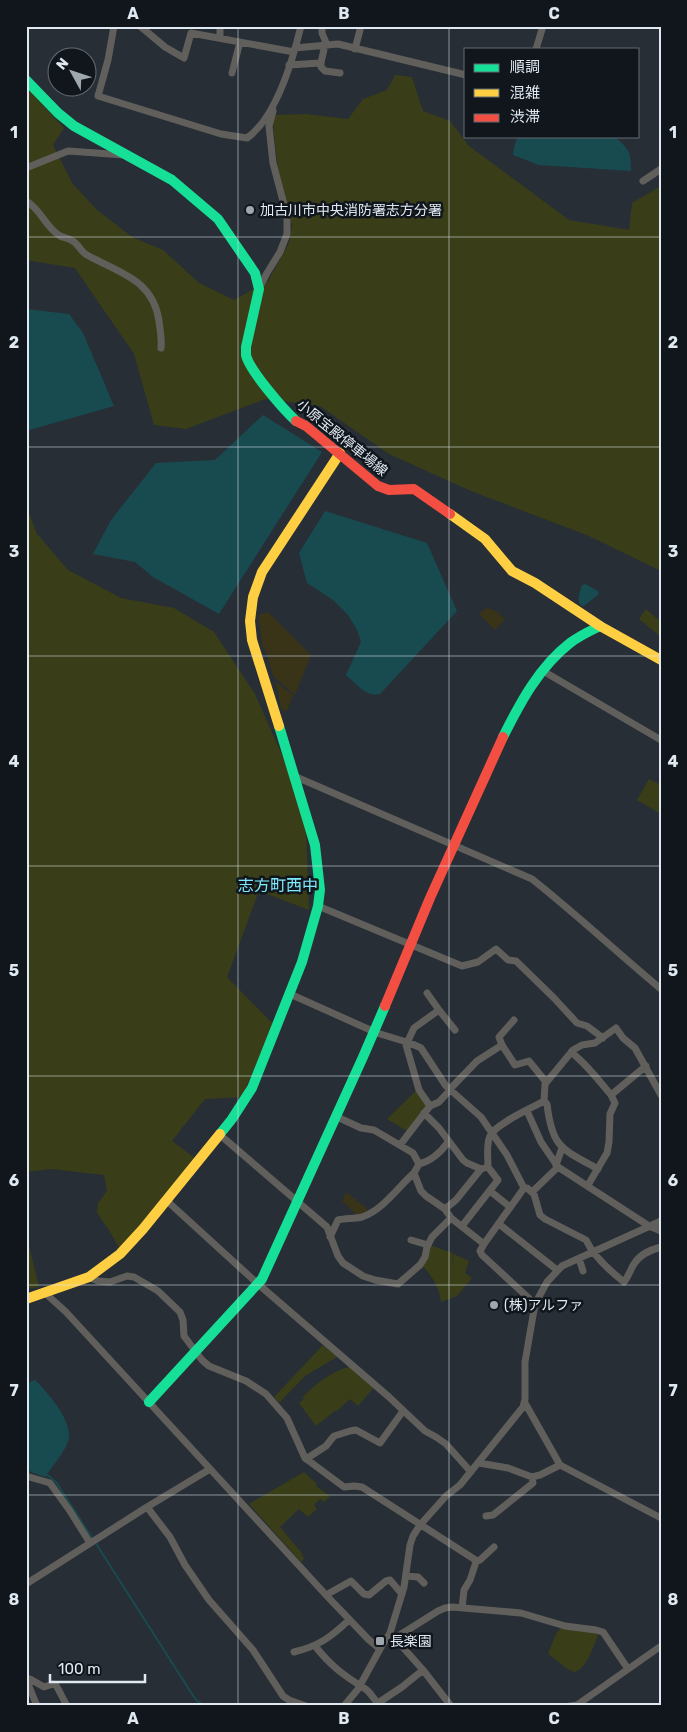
<svg xmlns="http://www.w3.org/2000/svg" width="687" height="1732" font-family="Rubik,'Noto Sans JP',sans-serif">
  <style>
    .green { fill: #3a3e18 }
    .sand { fill: #393318 }
    .water { fill: #184b50 }
    .lines { fill: none; stroke-linecap: round; stroke-linejoin: round }
    .stream { stroke: #184b50; stroke-width: 2 }
    .street { stroke: #615f5b; stroke-width: 7 }
    .fast { stroke: #16e098; stroke-width: 10 }
    .slow { stroke: #ffcf43; stroke-width: 10 }
    .jam { stroke: #f24e42; stroke-width: 10 }
    .grid { fill: none; stroke: #e0e9f1; stroke-width: 1; stroke-opacity: 0.55 }
    .poi-dot { fill: #9fa8af; stroke: #10161c; stroke-width: 2 }
    .labels { text-anchor: middle; dominant-baseline: central; stroke-width: 5; stroke-linejoin: round; paint-order: stroke }
    .poi-label { font-size: 14px; fill: #e0e9f1; stroke: #10161c; text-anchor: start }
    .street-label { font-size: 14px; fill: #e0e9f1; stroke: #10161c }
    .quarter-label { font-size: 16px; fill: #7ee7f8; stroke: #10161c }
    .neatline { fill: none; stroke: #e0e9f1; stroke-width: 2 }
    .grid-label { font-size: 16px; text-anchor: middle; font-weight: bold; fill: #e0e9f1 }
  </style>
  <rect width="100%" height="100%" fill="#272e35"/>
  <path class="green" d="M395,75L412,77L423,111L450,121L469,146L569,220L629,230L632,203L661,186V571L589,536L471,491L389,454L320,406L265,399L186,429L154,425L134,354L75,268L26,260V87L64,128L53,145L72,183L97,210L132,237L163,250L199,283L234,300L268,281L289,243L292,225L278,170L273,125L275,115L305,114L348,119L363,99L387,90Z
    M26,505L37,534L68,570L121,598L174,608L214,632L255,694L287,766L306,827L309,910L259,891L227,977L273,1024L242,1097L205,1099L172,1141L196,1159L121,1251L109,1230L97,1213L98,1203L107,1191L104,1175L52,1169L26,1172Z
    M646,609L661,622V637L639,619Z
    M649,779L661,785V814L637,800Z
    M417,1090L429,1106L407,1131L387,1119Z
    M26,1233L39,1287L26,1289Z
    M429,1245L453,1253L452,1268L454,1254L469,1261L465,1273L472,1278L457,1296L441,1302C440,1290 432,1274 422,1266Z
    M323,1345L337,1357L305,1376L279,1403L274,1397Z
    M348,1367H352L375,1386L358,1406L350,1399L337,1411L336,1410L316,1426L299,1403L305,1398L301,1399C314,1385 329,1373 348,1367Z
    M304,1472L317,1484L316,1486L330,1496L324,1502L320,1499L314,1505L317,1509L308,1517L299,1509L280,1527L301,1552L304,1559L301,1562L249,1504Z
    M561,1627L599,1632C594,1645 588,1667 575,1672L569,1670L548,1654L556,1634Z"/>
  <path class="sand" d="M486,608L496,611L505,619L495,630L479,614Z
    M268,612L311,655L295,695L273,676L266,651L262,645L258,615Z
    M275,681L293,695L287,711L282,710Z
    M346,1192L365,1207L368,1211L364,1214L357,1215L342,1201Z"/>
  <path class="water" d="M518,136H614C629,149 631,152 631,171L539,165L513,155L514,147Z
    M26,309L69,314L83,333L114,406L26,431Z
    M263,415L322,452L219,614L153,577L135,562L93,554L111,520L156,463L215,460Z
    M325,511L427,543L457,611L380,694C366,698 356,683 346,675L361,642L357,630L348,615L333,600L307,583L299,553Z
    M585,584L598,591L599,594L584,606H581C576,600 580,592 582,585Z
    M35,1380C48,1393 77,1425 67,1444C62,1456 52,1466 45,1477L26,1470V1385L32,1381Z"/>
  <g class="lines">
    <path class="stream" d="M46,1474L56,1482L92,1538
      M95,1542L192,1694L197,1701L206,1706"/>
    <path class="street" d="M114,26L108,60L98,96L221,134L247,138C276,118 293,59 301,26
      M140,26L165,47L184,58L191,33L294,52
      M220,26V38
      M322,26V33L327,45
      M324,45C325,53 320,59 321,67L325,71L340,73
      M295,48L338,44L466,75
      M355,49L361,26
      M536,49L543,26
      M289,65L320,63
      M232,73L240,42
      M26,168L68,151L124,155
      M643,181L661,169
      M26,201C41,209 45,227 60,236C64,238 68,238 71,240C78,243 81,252 87,255C119,273 153,279 159,321C160,330 162,339 161,348
      M259,288L267,273L280,252L287,234V216L273,163L269,126L273,111
      M543,671L661,740
      M294,776L532,879C576,914 618,953 661,989
      M318,906L462,966L478,962L496,949L508,960L516,961L554,998L577,1023L587,1026L603,1038
      M427,993L439,1010L414,1028L406,1045L419,1090L430,1106
      M290,994L377,1033L410,1043L421,1048L446,1086L481,1117L507,1155L524,1188H527L534,1194L540,1215L545,1219L586,1240C594,1257 610,1271 624,1282C629,1276 630,1270 634,1264C640,1254 650,1250 661,1247
      M439,1010L455,1030
      M514,1020L499,1037L502,1045L515,1065L529,1061L546,1082
      M571,1052C586,1064 598,1079 611,1095
      M450,1089L477,1061L502,1045
      M544,1101L547,1104C552,1148 562,1149 598,1169
      M527,1111L541,1142L558,1167L649,1226L661,1231
      M424,1113L439,1128L463,1160L467,1163L481,1169
      M335,1116L361,1128L374,1130L413,1153L419,1164L414,1173L421,1191L426,1196L445,1209
      M219,1134L327,1227L338,1256L343,1263L363,1276L375,1280L398,1284L420,1265L425,1257L427,1247L432,1237L451,1218
      M400,1145L430,1106L439,1102L450,1090
      M419,1164C431,1161 441,1152 448,1142
      M556,1165L562,1148
      M588,1185L607,1153L609,1142L610,1114L615,1103L611,1095L646,1066
      M490,1191L510,1207
      M532,1192L558,1167
      M166,1200L258,1284L389,1397L425,1431L436,1437L446,1444L471,1472
      M499,1224L557,1270
      M462,1226L498,1180L488,1167
      M330,1237L338,1220C346,1218 354,1219 362,1217C383,1210 398,1187 414,1173
      M411,1240L428,1245
      M484,1244L524,1188
      M579,1258L583,1271
      M89,1277L98,1281L110,1282L127,1276L134,1277L158,1291L180,1312L183,1320L184,1336L202,1360L209,1366L246,1381L266,1394L287,1418L305,1458L344,1487L354,1486L362,1487L474,1559L476,1561L475,1565L470,1580L464,1590L462,1608
      M44,1292L66,1312L326,1595L368,1639L380,1649
      M535,1304L482,1255L480,1251L484,1244L451,1218L445,1209L456,1200L481,1169L488,1167C488,1158 486,1144 490,1136C495,1124 532,1108 544,1101L545,1084L573,1050L582,1045L595,1043L616,1028L623,1038L635,1048L661,1095
      M525,1403L560,1465L661,1518
      M306,1459L326,1446L334,1436L350,1431L356,1430L380,1443L403,1411
      M479,1463L508,1468L532,1477L540,1475L560,1465
      M26,1476L50,1483L70,1511L90,1543
      M147,1507L170,1537L185,1565L209,1600L253,1650L283,1696L289,1700L306,1706
      M486,1516L493,1515L533,1483L532,1477
      M476,1561L480,1560L494,1547
      M406,1576L418,1577L424,1583
      M26,1584L147,1507L210,1469
      M326,1595L351,1581L364,1594L369,1595L386,1581L390,1580L402,1594
      M392,1635L423,1670L451,1706
      M395,1638L438,1611L445,1608L452,1607L521,1613L565,1626L596,1630L603,1632L628,1669
      M315,1646C331,1666 343,1675 364,1688C370,1691 373,1699 378,1703L402,1687L423,1670
      M294,1652C319,1646 331,1637 349,1620
      M26,1679H30L44,1687L53,1684L56,1685L67,1706
      M26,1679L37,1706
      M344,1706L358,1689L380,1649L390,1633L404,1587L410,1545L413,1536L420,1525L446,1496L460,1485L523,1407L525,1399V1362L535,1304L547,1282L562,1266L661,1221
      M570,1706L577,1705L661,1646"/>
    <path class="fast" d="M26,80L58,113L74,126L172,180L218,219L255,273L259,289L246,347C246,350 246,352 246,355C249,370 284,410 296,421
      M503,737C520,703 539,667 570,643C579,636 590,631 600,626
      M220,1134L232,1119L252,1088L302,962L318,906L320,890L315,845L279,726
      M149,1402L262,1279L363,1057L385,1006"/>
    <path class="slow" d="M450,514L485,539L512,571L535,583L600,626L661,660
      M279,726L252,640L250,621L253,597L262,572L340,453
      M26,1299L89,1277L120,1254L143,1229L220,1134"/>
    <path class="jam" d="M296,421L306,426L378,486L389,490L414,489L450,514
      M385,1006L430,898L503,737"/>
  </g>
  <path class="grid" d="M238,26V1706M449,26V1706M26,237H661M26,447H661M26,656H661M26,866H661M26,1076H661M26,1285H661M26,1495H661"/>
  <g class="poi-dot">
    <circle cx="250" cy="210" r="5"/>
    <circle cx="494" cy="1305" r="5"/>
    <rect x="375" y="1636" width="10" height="10" rx="2.5"/>
  </g>
  <g class="labels">
    <g class="poi-label">
      <text x="260" y="210">加古川市中央消防署志方分署</text>
      <text x="504" y="1305">(株)アルファ</text>
      <text x="390" y="1641">長楽園</text>
    </g>
    <g class="street-label">
      <text transform="translate(342 438) rotate(39)">小原宝殿停車場線</text>
    </g>
    <g class="quarter-label">
      <text x="278" y="885">志方町西中</text>
    </g>
  </g>
  <rect width="687" height="1732" fill="none" stroke="#10161c" stroke-width="55"/>
  <rect x="464" y="48" width="175" height="90" fill="#10161c" stroke="#636a71"/>
  <rect x="474" y="64" width="25" height="8" fill="#16e098" stroke="#636a71"/>
  <text x="510" y="72" font-size="15" fill="#e0e9f1">順調</text>
  <rect x="474" y="89" width="25" height="8" fill="#ffcf43" stroke="#636a71"/>
  <text x="510" y="98" font-size="15" fill="#e0e9f1">混雑</text>
  <rect x="474" y="114" width="25" height="8" fill="#f24e42" stroke="#636a71"/>
  <text x="510" y="122" font-size="15" fill="#e0e9f1">渋滞</text>
  <g transform="translate(72 72) rotate(310)"><circle r="24" fill="#10161c" stroke="#636a71"/>
  <path d="M0-4L9 19L0 12L-9 19Z" fill="#9fa8af"/>
  <text y="-8" font-size="14" font-weight="bold" text-anchor="middle" fill="#e0e9f1">N</text>
  </g>
  <path d="M50 1674v8h95v-8" fill="none" stroke="#e0e9f1" stroke-width="2.5"/>
  <text x="58" y="1674" font-size="15" fill="#e0e9f1" stroke="#10161c" stroke-width="4" paint-order="stroke">100 m</text>
  <rect x="28" y="28" width="632" height="1676" class="neatline"/>
  <g class="grid-label">
    <text x="133" y="19">A</text>
    <text x="344" y="19">B</text>
    <text x="554" y="19">C</text>
    <text x="14" y="138">1</text>
    <text x="673" y="138">1</text>
    <text x="14" y="348">2</text>
    <text x="673" y="348">2</text>
    <text x="14" y="557">3</text>
    <text x="673" y="557">3</text>
    <text x="14" y="767">4</text>
    <text x="673" y="767">4</text>
    <text x="14" y="976">5</text>
    <text x="673" y="976">5</text>
    <text x="14" y="1186">6</text>
    <text x="673" y="1186">6</text>
    <text x="14" y="1396">7</text>
    <text x="673" y="1396">7</text>
    <text x="14" y="1605">8</text>
    <text x="673" y="1605">8</text>
    <text x="133" y="1724">A</text>
    <text x="344" y="1724">B</text>
    <text x="554" y="1724">C</text>
  </g>
</svg>
